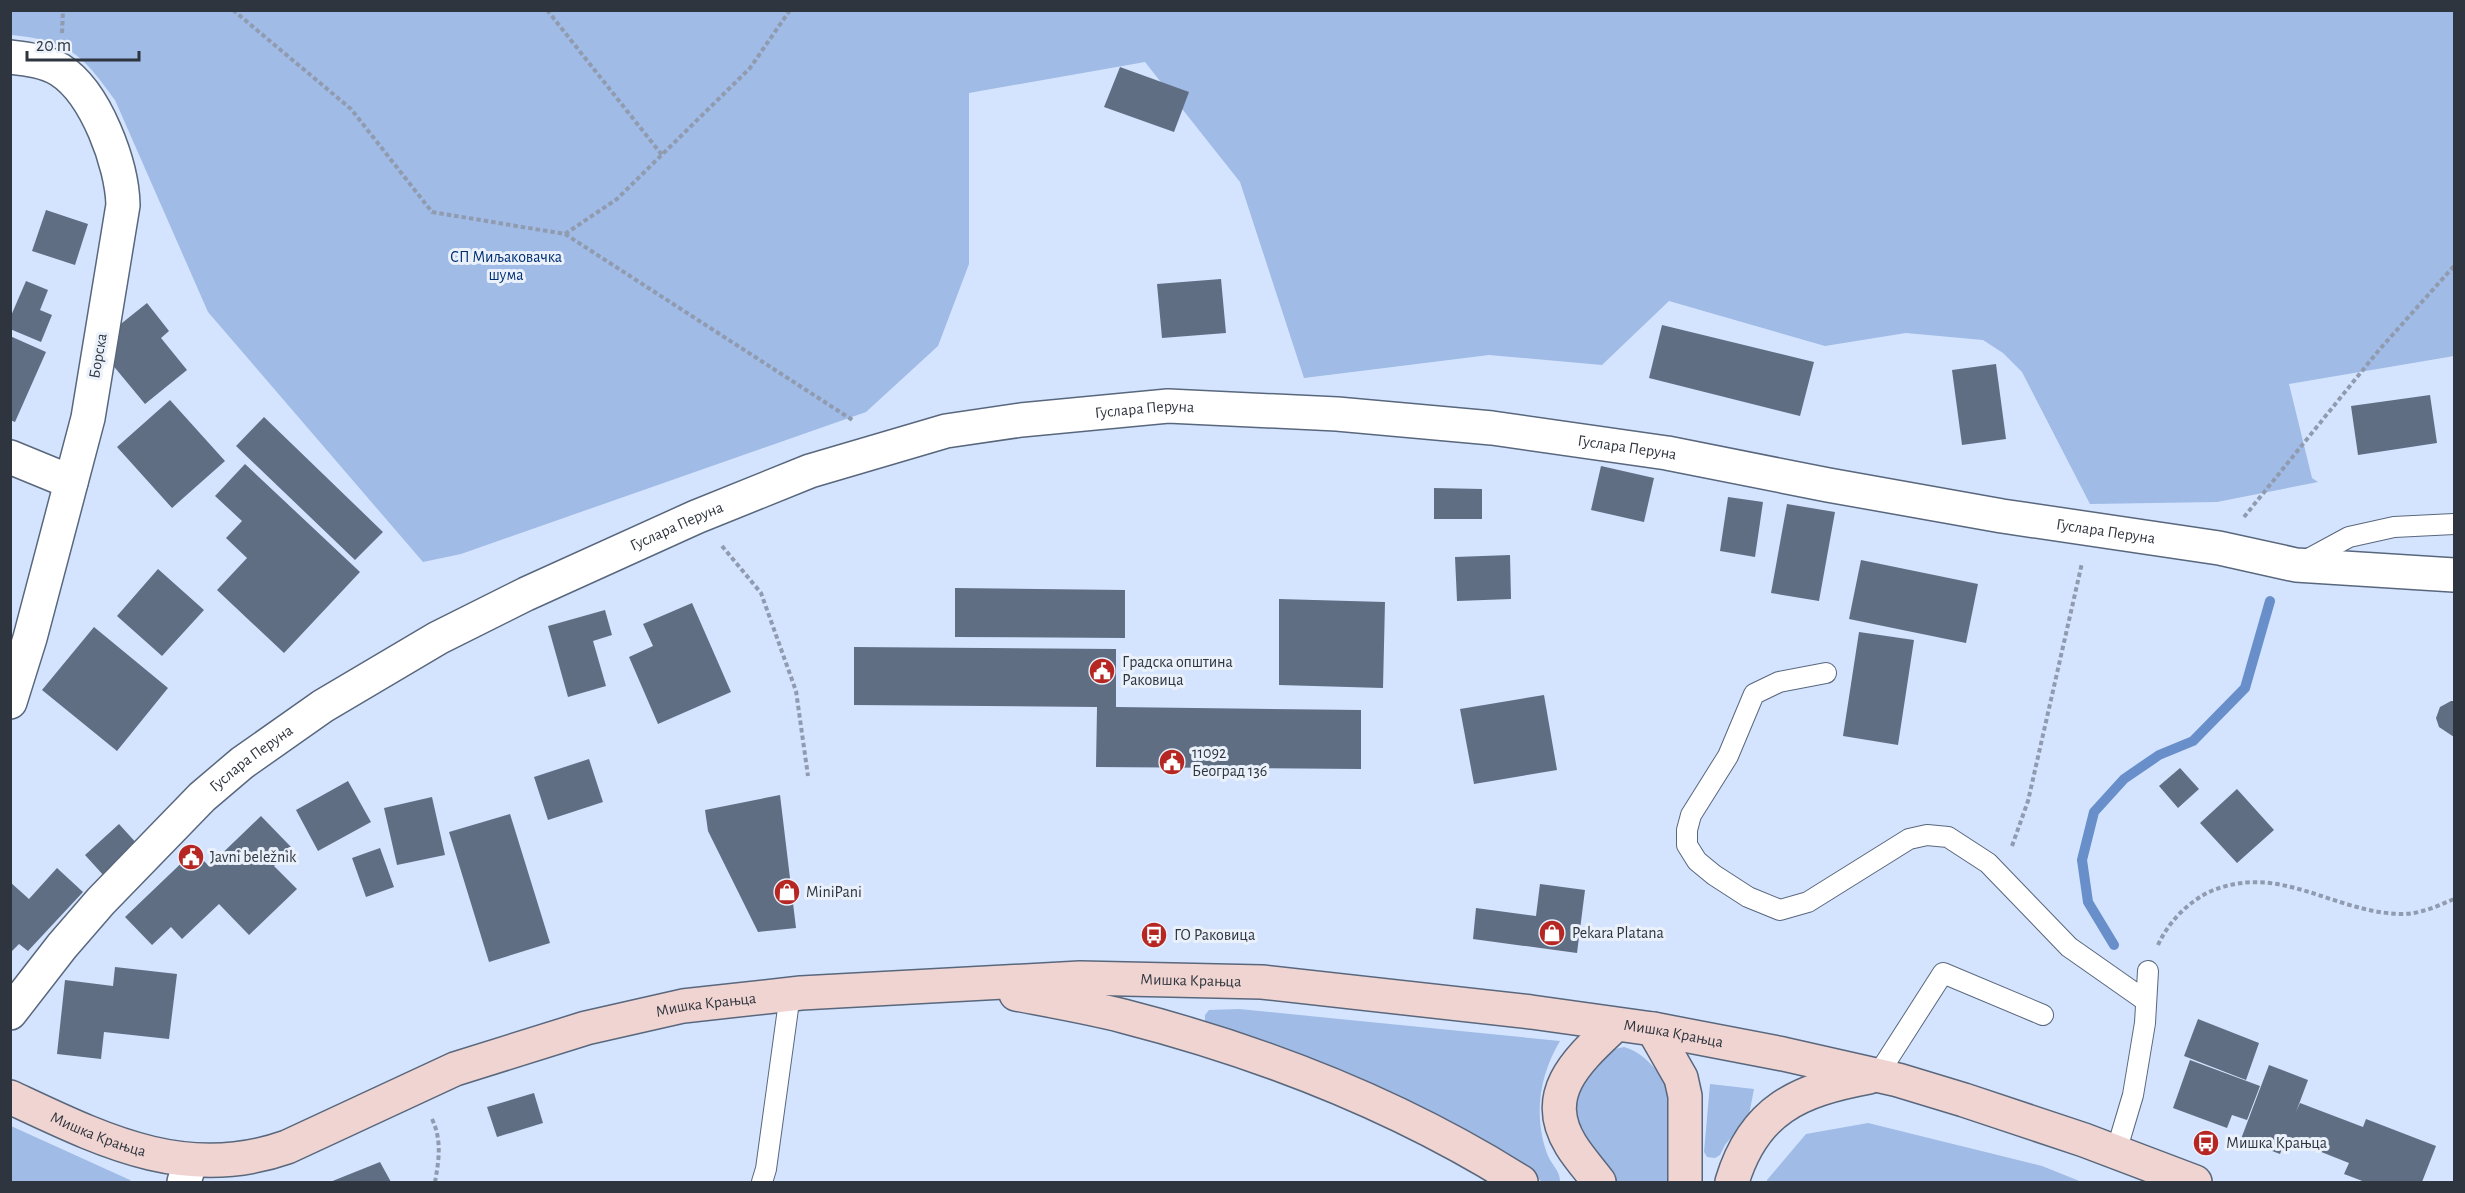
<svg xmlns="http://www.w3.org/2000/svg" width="2465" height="1193" font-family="'Alegreya Sans',sans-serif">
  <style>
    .green { fill: #a0bbe5 }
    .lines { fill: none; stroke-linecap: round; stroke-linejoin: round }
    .stream { stroke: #688fca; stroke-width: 10 }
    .building { fill: #606e84 }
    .service-casing { stroke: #59677d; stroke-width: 22 }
    .minor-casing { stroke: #59677d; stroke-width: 36 }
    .secondary-casing { stroke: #59677d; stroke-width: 36 }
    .path { stroke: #909baf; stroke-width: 4; stroke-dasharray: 4.5 3; stroke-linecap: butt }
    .service { stroke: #fff; stroke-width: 20 }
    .minor { stroke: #fff; stroke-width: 33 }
    .secondary { stroke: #f0d4d1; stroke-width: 33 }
    .labels { text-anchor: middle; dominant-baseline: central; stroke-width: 6; stroke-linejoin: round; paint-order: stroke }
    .park-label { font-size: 16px; fill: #002f74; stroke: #eaf1fb }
    .street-label { font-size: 16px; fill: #2f353f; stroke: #eaf1fb }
    .poi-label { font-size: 16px; fill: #2f353f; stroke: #eaf1fb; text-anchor: start }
  </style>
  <rect width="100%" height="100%" fill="#d4e4fe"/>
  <path class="green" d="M11,10L2454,11V356L2289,384L2312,478L2318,482L2217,502L2090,504L2022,372L2003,353L1983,340L1906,333L1825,346L1669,301L1602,365L1489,355L1304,378L1240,182L1145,62L969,93V264L938,346L866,412L461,554L423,562L208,312L115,100C81,53 69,41 11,35Z
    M1239,1009L1560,1041C1539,1076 1533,1117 1548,1156C1552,1165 1560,1171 1560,1181L1543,1182L1471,1137L1205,1022V1015L1209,1010Z
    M1624,1047C1644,1052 1666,1077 1670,1097C1673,1120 1670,1158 1670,1182H1616L1587,1146L1573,1106L1579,1083L1610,1050Z
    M1710,1084L1754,1089L1749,1115L1725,1145L1720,1155L1715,1158L1707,1157L1704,1152Z
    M1868,1123L2042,1166L2082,1182H1767V1180L1806,1134Z
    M11,1126L130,1180L132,1182H11Z"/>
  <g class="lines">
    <path class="stream" d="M2114,945L2088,902L2082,860L2094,812L2124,779L2159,755L2193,741L2245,688L2270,601"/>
  </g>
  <path class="building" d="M1120,67L1189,92L1174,132L1104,107Z
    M46,210L88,224L75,265L32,251Z
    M1221,279L1226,333L1162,338L1157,284Z
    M26,281L48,290L40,310L52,315L41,342L10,329V318Z
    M147,303L169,331L161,338L187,370L145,404L111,363L117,327Z
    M1662,325L1814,362L1800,416L1649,378Z
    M10,336L46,352L15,422L10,420Z
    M1996,364L2006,439L1962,445L1952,370Z
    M2430,395L2437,443L2358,455L2351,406Z
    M170,400L225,461L172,508L117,447Z
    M264,417L383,532L355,560L236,446Z
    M245,464L360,572L284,653L217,590L247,558L226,538L242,521L215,496Z
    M1601,466L1654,478L1644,522L1591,510Z
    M1434,488L1482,489V519H1434Z
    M1728,497L1763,502L1755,557L1720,551Z
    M1787,504L1835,512L1819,601L1771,593Z
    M1510,555L1511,599L1457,601L1455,557Z
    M1861,560L1978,584L1966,643L1849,619Z
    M158,569L204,610L162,656L117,616Z
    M955,588L1125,590V638L955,637Z
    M1279,599L1385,602L1383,688L1279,685Z
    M692,603L731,692L658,724L629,657L653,646L643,624Z
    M605,610L612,635L593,641L606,686L568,697L548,626Z
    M94,627L168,688L117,751L42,690Z
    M1859,632L1914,640L1898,745L1843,736Z
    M854,647L1116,649V707L1361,710V769L1096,767L1097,707L854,705Z
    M1544,695L1557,770L1474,784L1460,709Z
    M2451,701H2454V737L2439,727L2436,718L2440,707Z
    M589,759L603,802L548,820L534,777Z
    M2180,768L2199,789L2178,808L2159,786Z
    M348,781L371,822L318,851L296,810Z
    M2237,789L2274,830L2237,863L2200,823Z
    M780,795L796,928L758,932L708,831L705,810Z
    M432,797L445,855L397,865L384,808Z
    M510,814L550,943L489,962L449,832Z
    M261,816L292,848L274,866L297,889L249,935L219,904L182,939L171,927L152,945L125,917L194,851L209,866Z
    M119,824L139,846L105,877L85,855Z
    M380,848L394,887L366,897L352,858Z
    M57,868L83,892L28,951L19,944L10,953V882L29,899Z
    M1540,884L1585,890L1577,953L1473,939L1476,908L1536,916Z
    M115,967L177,974L169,1039L104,1032L101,1059L57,1054L65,980L113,986Z
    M2198,1019L2259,1043L2246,1080L2184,1056Z
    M2190,1060L2260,1086L2247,1120L2232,1115L2227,1128L2173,1108Z
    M2269,1065L2308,1080L2296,1112L2300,1103L2363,1127L2366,1119L2436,1146L2422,1182H2365L2344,1174L2349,1163L2286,1138L2280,1154L2241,1139Z
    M534,1093L543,1123L497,1137L487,1107Z
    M380,1162L391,1182H330Z"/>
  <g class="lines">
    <defs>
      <path id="service" d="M2301,563L2349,537L2394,527L2454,524
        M1826,673L1779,682L1754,694L1728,756L1691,815L1687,830V845L1697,861L1714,875L1748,897L1780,910L1808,902L1909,839L1927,835L1948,837L1988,863L2069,947L2146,1001
        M1877,1076L1943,973L2043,1015
        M2116,1152L2133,1095L2145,1023L2148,971
        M762,1182L766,1169L790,994"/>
      <g id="minor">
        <path d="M10,57C27,59 45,61 60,70C96,93 122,164 123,205L88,418L30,638L10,702"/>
        <path d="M10,457L71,482"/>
        <path id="s1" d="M10,1013L62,946L101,901L202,797L242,763L323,706L438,638L526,594L696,517L810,471L946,431L1021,420L1168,406L1337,414L1492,428L1667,453L1828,485L2002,516L2219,548L2296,565L2454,575"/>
        <path d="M184,1182L191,1160"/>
      </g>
      <g id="secondary">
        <path d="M1016,994C1052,1001 1088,1007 1123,1016C1263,1052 1399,1105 1521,1182"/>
        <path d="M1653,1029L1681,1078L1685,1096V1182"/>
        <path id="s2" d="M10,1097C102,1140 185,1183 287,1147L455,1069L586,1028L683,1006L801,993L1080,978L1262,982L1531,1012L1653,1029L1783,1054L1898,1080L1964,1100L2084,1140L2195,1182"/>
        <path d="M1599,1182C1590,1170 1579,1158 1571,1145C1539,1093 1579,1059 1615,1025"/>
        <path d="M1732,1182C1754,1109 1799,1090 1869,1077"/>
      </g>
    </defs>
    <use href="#service" class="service-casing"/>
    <use href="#minor" class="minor-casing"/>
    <use href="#secondary" class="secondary-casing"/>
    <path class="path" d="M233,10L351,109L432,212L565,234L617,199L750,68L790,10
      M547,10L662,155
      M62,33L63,10
      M565,234L854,421
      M2244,517L2379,350L2454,266
      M722,546L761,593L796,691L808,776
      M2012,846L2028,801L2082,563
      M2158,945C2168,923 2186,904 2207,893C2278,860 2332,913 2402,914C2420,914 2438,906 2454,899
      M432,1119C442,1140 439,1160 435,1182"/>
    <use href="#service" class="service"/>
    <use href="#minor" class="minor"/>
    <use href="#secondary" class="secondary"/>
  </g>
  <defs>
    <symbol id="civic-disc" viewBox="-11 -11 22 22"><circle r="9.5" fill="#b62723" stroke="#eaf1fb"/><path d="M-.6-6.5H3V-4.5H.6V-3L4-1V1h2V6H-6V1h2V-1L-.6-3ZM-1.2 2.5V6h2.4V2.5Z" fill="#fff"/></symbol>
    <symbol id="shop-disc" viewBox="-11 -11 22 22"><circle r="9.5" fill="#b62723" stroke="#eaf1fb"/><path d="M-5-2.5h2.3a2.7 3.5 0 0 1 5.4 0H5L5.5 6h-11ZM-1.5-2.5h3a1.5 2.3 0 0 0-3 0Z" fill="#fff"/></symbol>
    <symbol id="bus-disc" viewBox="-11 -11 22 22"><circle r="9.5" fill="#b62723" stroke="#eaf1fb"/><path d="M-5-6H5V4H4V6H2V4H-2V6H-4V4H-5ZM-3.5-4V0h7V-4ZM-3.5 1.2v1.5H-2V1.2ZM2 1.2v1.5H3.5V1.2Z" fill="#fff"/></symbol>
  </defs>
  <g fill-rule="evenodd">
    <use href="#civic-disc" x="1087" y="656" width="30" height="30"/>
    <use href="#civic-disc" x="1157" y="747" width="30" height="30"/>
    <use href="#civic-disc" x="176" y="842" width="30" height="30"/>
    <use href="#shop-disc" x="772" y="877" width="30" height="30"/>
    <use href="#shop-disc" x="1537" y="918" width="30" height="30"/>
    <use href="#bus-disc" x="1139" y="920" width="30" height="30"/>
    <use href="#bus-disc" x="2191" y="1128" width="30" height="30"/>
  </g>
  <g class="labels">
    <g class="park-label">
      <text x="506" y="257">СП Миљаковачка<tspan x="506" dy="18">шума</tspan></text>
    </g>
    <g class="street-label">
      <text transform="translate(98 356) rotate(-80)">Борска</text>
      <text stroke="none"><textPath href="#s1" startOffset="1324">Гуслара Перуна</textPath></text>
      <text stroke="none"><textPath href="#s1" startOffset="1809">Гуслара Перуна</textPath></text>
      <text stroke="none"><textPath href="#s1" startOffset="838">Гуслара Перуна</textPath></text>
      <text stroke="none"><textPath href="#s1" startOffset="2295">Гуслара Перуна</textPath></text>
      <text stroke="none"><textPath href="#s1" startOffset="352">Гуслара Перуна</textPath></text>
      <text stroke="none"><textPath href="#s2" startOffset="1221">Мишка Крањца</textPath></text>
      <text stroke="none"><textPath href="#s2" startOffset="735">Мишка Крањца</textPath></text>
      <text stroke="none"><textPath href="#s2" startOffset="1707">Мишка Крањца</textPath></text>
      <text stroke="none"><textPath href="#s2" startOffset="96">Мишка Крањца</textPath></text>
    </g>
    <g class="poi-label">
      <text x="1122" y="662">Градска општина<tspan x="1122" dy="18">Раковица</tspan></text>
      <text x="1192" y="753">11092<tspan x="1192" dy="18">Београд 136</tspan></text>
      <text x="210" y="857">Javni beležnik</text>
      <text x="806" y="892">MiniPani</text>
      <text x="1572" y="933">Pekara Platana</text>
      <text x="1174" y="935">ГО Раковица</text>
      <text x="2226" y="1143">Мишка Крањца</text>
    </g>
  </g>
  <rect width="2465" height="1193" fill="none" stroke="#2f353f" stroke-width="24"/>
  <path d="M27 51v9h112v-9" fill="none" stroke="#2f353f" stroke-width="3"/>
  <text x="36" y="51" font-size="18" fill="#2f353f" stroke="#eaf1fb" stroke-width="4.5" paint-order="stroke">20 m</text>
</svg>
